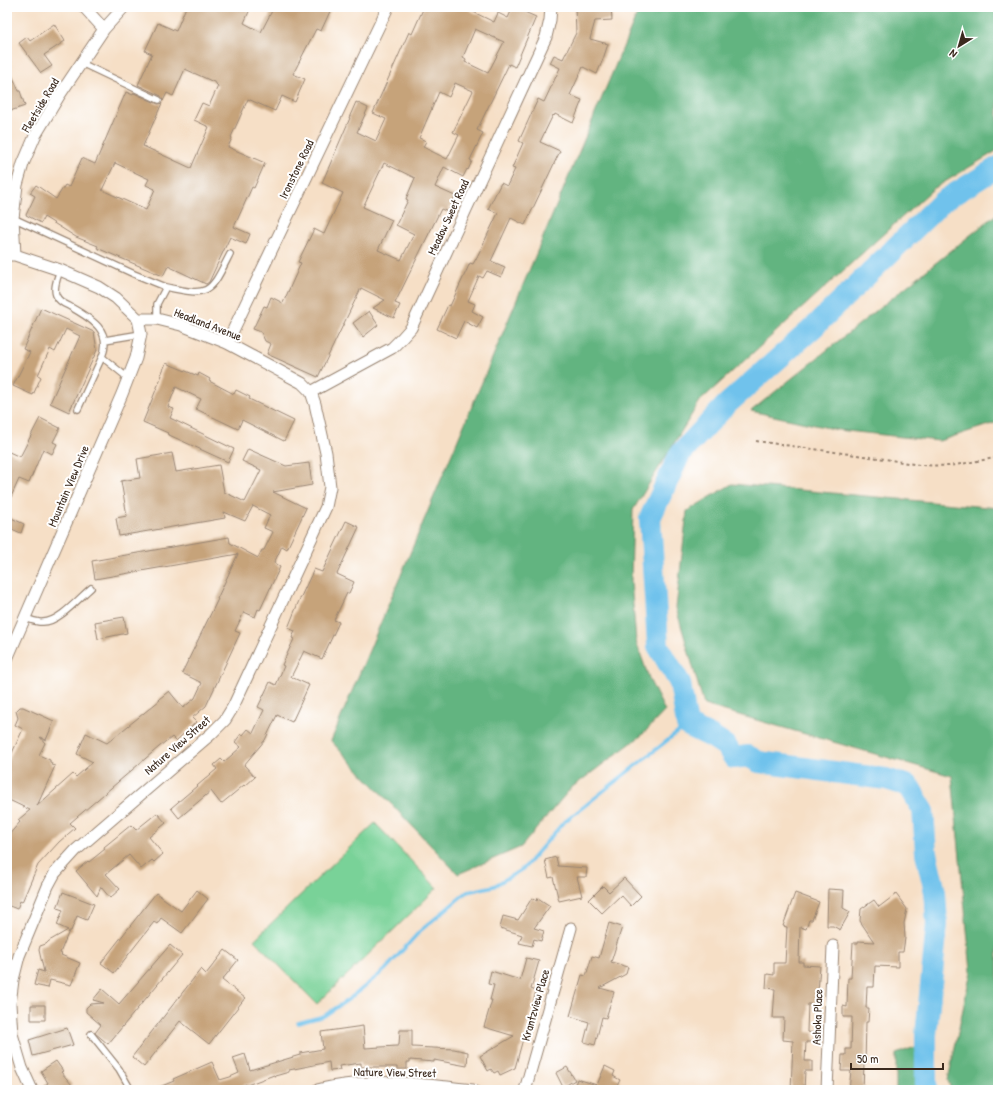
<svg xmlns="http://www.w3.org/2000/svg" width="1005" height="1097" font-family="'Patrick Hand',sans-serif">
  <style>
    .green { fill: #79d298; stroke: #5a7e5b }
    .forest { fill: #62b480; stroke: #4e6f4f }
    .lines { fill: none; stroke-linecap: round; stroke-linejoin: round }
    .stream { stroke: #70c2ec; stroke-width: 3.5 }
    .river { stroke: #70c2ec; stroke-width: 22 }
    .building { fill: #c6a37a; fill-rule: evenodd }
    .service-casing { stroke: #988472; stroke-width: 8 }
    .minor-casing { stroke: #988472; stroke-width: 13 }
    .path { stroke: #988472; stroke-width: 2; stroke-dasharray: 3 3; stroke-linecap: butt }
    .service { stroke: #fff; stroke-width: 5.5 }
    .minor { stroke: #fff; stroke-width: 11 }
    .labels { text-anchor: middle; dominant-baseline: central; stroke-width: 4; stroke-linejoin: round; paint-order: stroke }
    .street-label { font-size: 12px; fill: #3b2a1e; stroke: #fff }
  </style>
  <rect width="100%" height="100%" fill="#fff"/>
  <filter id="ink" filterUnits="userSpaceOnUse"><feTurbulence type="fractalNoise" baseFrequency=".025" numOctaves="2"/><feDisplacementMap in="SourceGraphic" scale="8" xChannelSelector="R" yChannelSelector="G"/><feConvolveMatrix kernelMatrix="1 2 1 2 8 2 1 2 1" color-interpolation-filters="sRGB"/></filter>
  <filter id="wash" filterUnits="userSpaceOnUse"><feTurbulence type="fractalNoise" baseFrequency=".012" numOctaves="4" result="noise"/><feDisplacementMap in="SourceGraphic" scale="16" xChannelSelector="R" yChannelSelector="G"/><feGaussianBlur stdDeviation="0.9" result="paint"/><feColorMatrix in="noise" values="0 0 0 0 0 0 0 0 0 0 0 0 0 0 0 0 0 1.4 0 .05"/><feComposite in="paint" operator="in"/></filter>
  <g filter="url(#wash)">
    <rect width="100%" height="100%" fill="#f6dfc6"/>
    <path class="green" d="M375,823L437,888L317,1004L254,940Z"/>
    <path class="forest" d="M640,7H998V150L933,189L700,401L633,510L631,581L636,641L650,681L665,711L642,735L571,788L521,847L458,874L331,741Z
      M998,213V422L939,441L838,430L751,411Z
      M732,484L998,508V1090H951L948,1080L971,971L952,776L704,705L676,608L687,511Z
      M915,1047L923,1090H896V1054Z"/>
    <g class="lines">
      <path class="stream" d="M298,1023L324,1016L349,999L385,970L420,931L467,892L494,886L524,868L563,823L687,725"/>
      <path class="river" d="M926,1090V1035L937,924L935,892L926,853L923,810L909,786L886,779L759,762L748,756L734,758L726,746L712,737L687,725L680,683L658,646L650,518L680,454L726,405L814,327L943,201L998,167"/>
    </g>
    <g id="blocks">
      <path class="building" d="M186,7H251L244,23L261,32L274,7H332L321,31L316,29L293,74L305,79L295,102L282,96L275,111L248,99L231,137L232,138L228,147L265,163L254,188L252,187L234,227L250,234L246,244L230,237L209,282L206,284L168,266L163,276L97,248L98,246L76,237L44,217L41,223L26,215L35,196L30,193L36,185L56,199L65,185L69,187L82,158L95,164L126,92L133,95L134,93L158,104L162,103L143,146L191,168L209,127L194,120L202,103L209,106L218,86L216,84V83L185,69L173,96L167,93L163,101L161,96L138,85L152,54L145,51L158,23L176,31ZM115,163L149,179L146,185L155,189L146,210L102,190Z
        M424,7H471L469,10L494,22L498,13L508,18L513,7L536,17L515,67L509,64L477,130L483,133L470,160L472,161L468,170L467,169L463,177L444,167L435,187L455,196L448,212L441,209L395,303L400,305L394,318L373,308L385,300L361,288L318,377L267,354L271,344L265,341L261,332L253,329L264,306L267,307L271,297L283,303L301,263L298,262L314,229L324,234L343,193L322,183L350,118H349L356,102L368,108L357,132L376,141L386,119L373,113L409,32L412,34ZM475,29L504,42L488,73L465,62L466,59L463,57ZM455,83L473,91L453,132L459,135L447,159L423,147L426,141L419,138L439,92L449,97ZM384,163L415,178L406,199L408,200L396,225L414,234L401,260L378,250L392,220L363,207Z
        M575,7H611L612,20L595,21L590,39L608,44L603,59L597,74L583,67L570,95L582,100L573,123L555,114L554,116L553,115L540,142L560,151L525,225L511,218L491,261L505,267L501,277L487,271L483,278L479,276L468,301L475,304L472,311L483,317L477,328L464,321L456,338L437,329L448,305L450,306L470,263L473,264L477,257L498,213L488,209L501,183L507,186L515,169L512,168L523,143L519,141L538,99L544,102L560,68L550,63L554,55L563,59L576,33Z
        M54,24L65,41L44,55L52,66L41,73L19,43L27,37L30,41Z
        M7,64L19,91H20L25,106L7,112Z
        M41,308L94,332L97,350L69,412L50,403L80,336L66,329L55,352L50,349L38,375L41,377L33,395L13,386L30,352L23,349Z
        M369,311L378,325L363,337L353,323Z
        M166,363L198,376L199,373L210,379L209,381L234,394L236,390L250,397L249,399L294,421L284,441L242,420L238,429L196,409L201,399L176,387L168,407L174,409L170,418L234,449L228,462L167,434L168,433L143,422L162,375H161Z
        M40,418L60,428L53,442L57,444L52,454L43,449L29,483L19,479L7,506V451L20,457Z
        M248,449L286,466L309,463L312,485L273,492L306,508L287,549L282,546L274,563L280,567L260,610L258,609L255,617L244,612L235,631L240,633L206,706L192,718L196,722L176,741L172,737L166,742V741L70,823L75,828L59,842L38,865L22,902L20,901L17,909L7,905V837L20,822L18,820L30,810L7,799V764L23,729L15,725L18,718L16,711L20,707H23L54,721L46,740L40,737L45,743L39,755L50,760V762L52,763L51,765L55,766L37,806L73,774L76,777L93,762L77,754L86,733L107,743L160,700L159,699L169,691L183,708L195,698L202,683L182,673L218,599H217L238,554L95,579L92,561L229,537L230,543L258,558L262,550H264L273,532L264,528L270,515L253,506L245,521L224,512L225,518L119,536L116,518L127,516L121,481L140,478L137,459L172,453L176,472L219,465L224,492L245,502L261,470L242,461Z
        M7,516L24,524L21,533L7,527Z
        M346,521L359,527L337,574L354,582L349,593H347L334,620L339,622L322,659L304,651L291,677L309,685L292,722L277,715L265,740L244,765L255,777L245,786L244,785L221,804L211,791L179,818L171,808L217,769L214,765L221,759L224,762L241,747L235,742L241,734L243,735L248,729L253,733L264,710L258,707L270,682L276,685L284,666L282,665L294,639L292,638L295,631L288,628L298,603L314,569L322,572Z
        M124,617L127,633L98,639L95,622Z
        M157,813L166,823L149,837L163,854L154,862L152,860L141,869L129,855L106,874L120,889L110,898L101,887L97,896L76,871L88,861L89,862L105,849L104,847L131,825L136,830Z
        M556,857L558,866L587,868L586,877H577L582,896L559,901L553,877L549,878L545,860Z
        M624,878L641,896L631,906L621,895L602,913L589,900L603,886L609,892Z
        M828,889L844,890L843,908L850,912L840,930L833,926H827Z
        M197,890L208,899L182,933L161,918L157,924L154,922L114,973L101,963L156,893L181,911Z
        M63,892L94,904L87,920L77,916L71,931H69L60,953L62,954L61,955L80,963L71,985L50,980L48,988L34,985L38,970L44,972L39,950L40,946L46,944L49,941L68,930L57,925L63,910L57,908Z
        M795,893L819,902L812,920H809L806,929L800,927L799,962H803V965L820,966L817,1005L808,1004L807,1032L814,1033V1042H806L805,1061H812V1071H805L804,1090H791L793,1041L783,1040L784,1018H773L775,989L766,988L767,974L774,975V963H785L787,927L783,926Z
        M896,894L907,909L904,923L905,938L903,952H898V967L875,966L874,987H867L866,1008H869L868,1022H866L865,1064L864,1063L863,1090H849L851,1071H841L842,1055H846V1049H851L852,1017H843V1006L847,1007L848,978H851L853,943H858V941L874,942L860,921L861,909L874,900L879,907Z
        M532,898L537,901L538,898L550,906L534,928L544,931L541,941L534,939L532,946L519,943L522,935L500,928L503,916L518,920Z
        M609,923L622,927L611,962L628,967L626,974L600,988L614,992L606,1018L602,1017L595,1045L584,1042L589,1022L570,1016L582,975L586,976L592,956L599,958Z
        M170,945L182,955L108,1044L95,1033L101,1025L86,1012V1008L90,1004L104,1003L93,1000L102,989L119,1004Z
        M225,950L238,960L222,980L245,998L209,1044L180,1021L144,1067L132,1057L201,969L206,974Z
        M526,958L539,961L531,989L536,991L529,1017L515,1068L500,1075L498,1071L494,1073L491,1069L488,1071L480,1056L514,1036L484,1027L492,1000H490L494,985L488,984L491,971L520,980Z
        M31,1005H45V1020H31Z
        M363,1026L365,1048L397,1046L399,1045L400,1030H412V1047L454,1049L468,1052L467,1066L434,1060V1062L410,1060V1062H407V1069H397V1067H361V1063L339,1066L340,1070L330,1071L329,1062L289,1070V1072L275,1076L274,1075L247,1085L246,1084L231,1090H152L174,1081L173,1079L212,1062L220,1080L230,1077L239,1073L233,1058L245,1054L250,1070L300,1055V1053L323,1049L321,1032Z
        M67,1028L73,1045L33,1056L29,1040Z
        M56,1061L63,1071L61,1072L72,1085L66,1090H39L48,1083L41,1071Z
        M605,1066L615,1071L613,1076L620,1080L615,1090H573L577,1079L597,1085Z
        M567,1067L575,1080L563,1087L556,1073Z"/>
    </g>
  </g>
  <g filter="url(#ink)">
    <use href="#blocks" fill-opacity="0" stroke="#988472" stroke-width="1"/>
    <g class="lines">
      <defs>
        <path id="service" d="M81,63L159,100
          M13,218L134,274L166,287L157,304V319
          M60,270C58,277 53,287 56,295C58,300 64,304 69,306C90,318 113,330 102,357L78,409
          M166,287C211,297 210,293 230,254
          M105,340L141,334
          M102,357L128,378
          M24,618C30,619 37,623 43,622C59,622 79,598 91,588
          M91,1034L119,1069L131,1090"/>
        <path id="minor" d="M84,7L104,29
          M7,255H15L60,270L99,287L116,298L138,319H157L181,325L227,343L302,383L311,392L315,404L326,453L330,487L326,507L233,707L225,720L211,734L76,850L55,873L48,886L19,956L13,980L10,1004L12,1034L22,1068L32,1090
          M15,255L13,218L17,185L23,164L35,136L59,96L104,29L124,7
          M227,343L388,7
          M311,392L392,348L402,338L411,328L546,37L550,20L551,7
          M7,659L122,394L136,358L141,334L138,319
          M317,1090C326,1088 335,1086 344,1085C386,1079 431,1085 473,1090
          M525,1090L571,928
          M827,1090L833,946"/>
      </defs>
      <use href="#service" class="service-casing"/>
      <use href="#minor" class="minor-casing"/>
      <path class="path" d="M756,441L885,459L919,465L949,466L995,458L998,456"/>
      <use href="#service" class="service"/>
      <use href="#minor" class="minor"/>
    </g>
  </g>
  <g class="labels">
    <g class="street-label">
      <text transform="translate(40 105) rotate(-59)">Fleetside Road</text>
      <text transform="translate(296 169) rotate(-64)">Ironstone Road</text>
      <text transform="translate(448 217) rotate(-65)">Meadow Sweet Road</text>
      <text transform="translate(208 324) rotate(21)">Headland Avenue</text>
      <text transform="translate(68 486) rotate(-67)">Mountain View Drive</text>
      <text transform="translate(177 745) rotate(-41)">Nature View Street</text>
      <text transform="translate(535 1005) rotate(-74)">Krantzview Place</text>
      <text transform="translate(817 1017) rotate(-88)">Ashoka Place</text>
      <text transform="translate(395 1072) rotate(1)">Nature View Street</text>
    </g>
  </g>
  <rect width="1005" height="1097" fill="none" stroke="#fff" stroke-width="24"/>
  <g transform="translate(959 46) rotate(217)" stroke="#ffffff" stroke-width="3" paint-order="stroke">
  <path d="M0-3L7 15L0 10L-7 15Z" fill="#3b2a1e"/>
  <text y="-6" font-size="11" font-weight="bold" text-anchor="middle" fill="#3b2a1e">N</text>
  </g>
  <path d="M851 1063v6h92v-6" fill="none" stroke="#3b2a1e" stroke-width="2"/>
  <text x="857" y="1063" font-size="12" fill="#3b2a1e" stroke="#ffffff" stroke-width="3" paint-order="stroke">50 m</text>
</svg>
